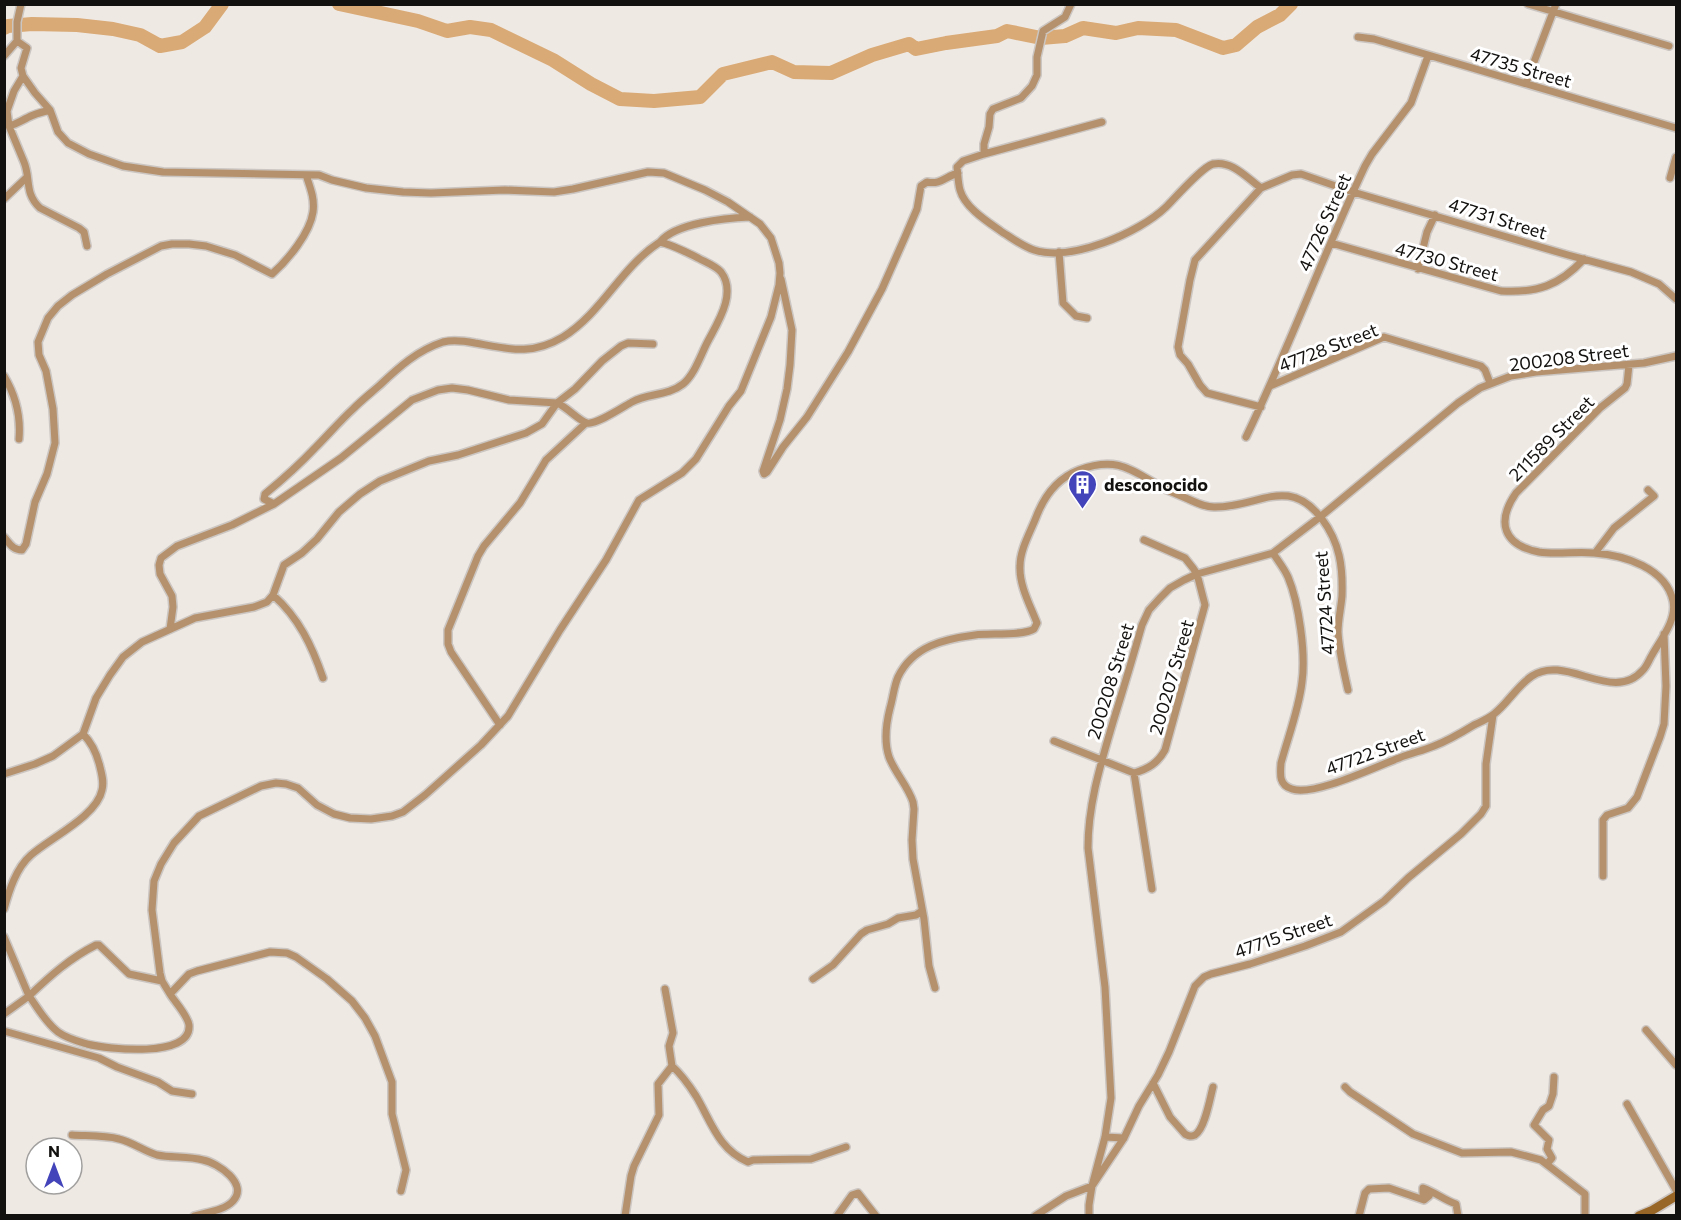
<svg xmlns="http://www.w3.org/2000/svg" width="1681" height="1220" font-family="Commissioner,sans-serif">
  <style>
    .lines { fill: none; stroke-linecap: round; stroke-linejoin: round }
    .river { stroke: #d9aa76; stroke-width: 14 }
    .street-casing { stroke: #ccc6c2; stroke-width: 10 }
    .secondary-casing { stroke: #ccc6c2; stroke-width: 12 }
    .street { stroke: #b5926d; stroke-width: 7 }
    .secondary { stroke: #986728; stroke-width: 9 }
    .labels { text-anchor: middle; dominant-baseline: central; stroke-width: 6; stroke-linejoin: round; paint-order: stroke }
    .street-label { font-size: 18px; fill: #13110f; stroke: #fff }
    .poi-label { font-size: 18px; font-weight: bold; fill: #13110f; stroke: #fff; text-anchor: start }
  </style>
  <rect width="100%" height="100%" fill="#efe9e4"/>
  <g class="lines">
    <path class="river" d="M339,4L418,21L447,31L470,27L491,30L553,60L591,84L620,99L654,101L700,97L723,74L772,62L794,72L831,73L872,55L909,44L916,49L946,43L997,36L1007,31L1041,38L1065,36L1083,28L1116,33L1138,28L1176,30L1223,48L1236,45L1257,27L1280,15L1291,4
      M4,28L8,26L32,24L77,25L113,29L140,35L160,46L182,42L205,27L222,4"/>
    <defs>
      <path id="street" d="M1071,4L1065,17L1043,31L1037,57V75L1032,86L1021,98L993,109L990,114L989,127L984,144V154L963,161L957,167C958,175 958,183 960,190C965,208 988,222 1002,232C1012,238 1022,246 1034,250C1071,262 1139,233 1166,207C1175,198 1202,167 1213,164C1232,160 1247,178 1261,188L1292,175L1301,174L1353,192L1568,255L1631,272L1659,284L1676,299
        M1528,4L1669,46
        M1358,37L1374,39L1676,128
        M17,41L27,48L21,68L23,76L35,93L50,110L58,132L68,143L89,154L123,166L163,172L319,175L332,180L366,188L403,192L431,193L505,190L554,192L573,189L648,172L664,173L705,190L728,202L760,224L771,238L779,263L780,273L779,285L771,317L741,391L729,406L696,459L682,473L639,500L606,560L560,630L508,716L481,745L425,795L403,812L392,816L371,819L350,818L334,814L317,805L298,788L286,784L276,783L261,786L199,816L174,843L161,864L154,881L152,910L160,973L162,981L170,994
        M4,56L17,41V22L21,4
        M1526,83L1556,4
        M50,110C42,112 34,114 27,118C19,122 17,124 9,126C14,138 19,150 24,162C31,179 24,193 40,208L79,228L84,232L87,246
        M9,126L7,111L14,91L23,76
        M984,154L1102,122
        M1670,178L1676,157
        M4,199L26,178
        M1331,243L1501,291C1537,293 1559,286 1584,259
        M1059,252L1063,303L1076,316L1087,318
        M1418,269L1427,232L1435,215
        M781,279L792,330L790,365L787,389L780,420L763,471L764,474L767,472L783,447L807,417L848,352L882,289L905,237L917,209L921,186L927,182C941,185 946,176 958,173
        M4,376C16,396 21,416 19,439
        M1270,386L1384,337L1481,366L1485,370L1490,383
        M1261,407L1207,393L1200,385L1188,364L1180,355L1178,347L1190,280L1195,260L1261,188
        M1246,437C1289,348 1323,255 1365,166L1372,154L1411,103L1428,56
        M274,504L264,499L265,494C282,480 299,465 315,448C328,435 340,421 353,409C362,400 371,393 380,385C399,367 418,350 443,342C454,339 465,341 475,343C509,349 531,356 563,337C602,313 621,267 660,242
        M4,537C10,544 13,550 22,550L26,544L35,502L47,474L55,443L53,409L46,371L39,355L38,342L48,318L58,306L72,295L107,274L161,246L172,244H189L206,246L235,255L272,274C288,260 310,233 313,212C315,199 310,187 306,175
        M1273,553C1278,561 1284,568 1288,577C1299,603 1306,654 1302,682C1299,709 1288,737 1281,763C1280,775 1279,785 1292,789C1313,797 1377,766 1399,758C1411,753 1422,751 1434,746C1447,741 1461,733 1474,725C1480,722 1488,719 1494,714C1508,703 1517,686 1532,676C1566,653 1613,705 1643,670C1647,666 1649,660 1652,655C1661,639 1677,620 1673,601C1666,568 1624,555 1594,553C1576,551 1557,555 1539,552C1503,545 1496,522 1516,493L1600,408L1625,388L1627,384L1629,365
        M1595,553L1614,528L1654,496L1648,490
        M273,595C299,618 312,646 323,678
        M170,629L173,607L172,596L160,574L159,565L161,558L177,546L232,525L274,504L341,458L412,400L438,390L452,388L468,390L509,400L557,403L575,389L602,361L621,346L628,343L653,344
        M500,725L451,652L448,644V630L478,556L484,546L520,503L546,460L586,423
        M83,734L96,698L110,675L123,657L142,642L195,618L254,607L267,602L273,595L284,565L302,553L317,539L339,512L360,494L380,481L429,461L458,455L526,433L542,424L557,403C567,407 579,421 587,423C596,425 623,407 632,402C648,393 668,396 683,384C695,374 701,354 708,341C718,322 737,293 721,272C716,266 705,262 698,258C686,252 673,245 660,242C675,223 726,218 750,217
        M1054,741L1134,773C1148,769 1158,763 1165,750L1205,605L1197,574L1193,568L1185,558L1144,540
        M1134,773L1152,889
        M4,774L35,764L53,756L83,734C93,744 97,754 100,767C102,775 104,782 102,790C97,816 50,838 31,855C16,868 9,891 4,909
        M1603,876V820L1607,815L1628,808L1637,797L1660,737L1664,724L1666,686L1664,634
        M4,937L29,996L4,1014
        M813,979L833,965L861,934L867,930L888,924L898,918L916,915L922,911
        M162,981L129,974L99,945H96C70,958 50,976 29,996C38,1008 45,1022 58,1032C66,1038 77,1041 87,1044C107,1049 192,1059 189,1025C188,1016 175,1002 170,994L189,974L197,971L270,952L287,953L296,957L327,979L352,1001L365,1018L375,1036L392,1082V1114L406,1170L401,1191
        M935,988L929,966L924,919L913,859L912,840L914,809L913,802C908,786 895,773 889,757C884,742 886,724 890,708C893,698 894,686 898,677C913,646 944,639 975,635C990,633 1023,636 1034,629L1037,623C1030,605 1019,585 1020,566C1020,549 1031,531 1037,515C1045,495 1058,478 1079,470C1120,455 1133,472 1167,490C1174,493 1181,496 1188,499C1197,503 1204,507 1214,507C1258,508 1288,474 1322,519C1340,543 1343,567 1342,596C1341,608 1338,620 1338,632C1339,652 1344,672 1348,690
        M1646,1030L1676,1065
        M4,1031L99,1058L117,1067L158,1082L172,1091L192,1094
        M672,1066C681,1074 689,1085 696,1096C711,1121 718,1149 748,1162L753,1160L811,1159L846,1147
        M1153,1083L1170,1117L1185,1134C1189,1136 1190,1137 1195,1135C1205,1129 1210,1098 1213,1087
        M1345,1087L1350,1092L1413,1134L1462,1153L1511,1152L1541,1160L1585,1194V1216
        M1627,1104L1676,1190
        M72,1135C87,1136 104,1135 119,1139C132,1142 144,1151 157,1155C172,1158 188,1156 203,1160C218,1163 249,1184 233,1201C224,1211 206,1212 194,1216
        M1105,1137L1124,1138
        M1547,1164L1552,1158L1547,1149L1549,1140L1534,1125L1543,1110L1549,1106L1553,1094L1554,1077
        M625,1216L631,1176L634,1166L659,1115L658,1084L672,1066L669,1046L673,1033L665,989
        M837,1216L852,1195L858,1193L876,1216
        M1035,1216L1066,1196L1092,1186L1124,1138L1139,1106L1158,1075L1169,1052L1195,986L1204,977L1211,974L1250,964L1305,946L1341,932L1384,901L1408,878L1461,834L1481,814L1486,806V764L1493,715
        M1089,1216V1205L1092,1186L1105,1137L1111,1098L1105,987L1088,848C1088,804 1101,763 1113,722C1123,690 1133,657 1142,625L1149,610L1160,598L1170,588L1184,580L1197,574L1273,553L1320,517L1458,403L1480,388L1511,376L1536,372L1644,363L1676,356
        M1359,1216L1365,1193L1369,1189L1389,1188L1424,1200L1429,1196L1423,1194V1188C1435,1192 1444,1200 1456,1204L1458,1216"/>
      <path id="secondary" d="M1639,1216L1651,1211L1676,1196"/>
    </defs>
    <use href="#street" class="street-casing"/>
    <use href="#secondary" class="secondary-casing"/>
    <use href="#street" class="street"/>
    <use href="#secondary" class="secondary"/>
  </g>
  <defs>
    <symbol id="building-pin" viewBox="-11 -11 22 30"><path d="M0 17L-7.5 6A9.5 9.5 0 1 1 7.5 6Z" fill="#4444ba" stroke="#fff"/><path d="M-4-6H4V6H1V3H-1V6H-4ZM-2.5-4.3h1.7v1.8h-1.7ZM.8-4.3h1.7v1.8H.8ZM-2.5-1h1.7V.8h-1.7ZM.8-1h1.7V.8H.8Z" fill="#fff"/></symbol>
  </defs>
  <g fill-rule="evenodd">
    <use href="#building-pin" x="1066" y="468" width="33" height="45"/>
  </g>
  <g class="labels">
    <g class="street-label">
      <text transform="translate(1521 67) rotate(16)">47735 Street</text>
      <text transform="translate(1498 218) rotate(17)">47731 Street</text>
      <text transform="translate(1324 222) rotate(-66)">47726 Street</text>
      <text transform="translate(1447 261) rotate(15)">47730 Street</text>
      <text transform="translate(1328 347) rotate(-21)">47728 Street</text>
      <text transform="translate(1569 357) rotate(-7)">200208 Street</text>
      <text transform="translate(1551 438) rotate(-45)">211589 Street</text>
      <text transform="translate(1324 603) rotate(-94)">47724 Street</text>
      <text transform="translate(1171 677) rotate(-74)">200207 Street</text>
      <text transform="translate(1110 681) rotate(-73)">200208 Street</text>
      <text transform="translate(1375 751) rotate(-20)">47722 Street</text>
      <text transform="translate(1283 935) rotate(-19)">47715 Street</text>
    </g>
    <g class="poi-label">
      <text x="1104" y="484">desconocido</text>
    </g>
  </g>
  <rect width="1681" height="1220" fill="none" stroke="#13110f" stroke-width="12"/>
  <g transform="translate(54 1166)"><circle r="28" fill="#ffffff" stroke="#a1a09f" stroke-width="1.5"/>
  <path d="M0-4.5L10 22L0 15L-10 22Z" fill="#4444ba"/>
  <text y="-9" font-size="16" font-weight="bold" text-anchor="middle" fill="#13110f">N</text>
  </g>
</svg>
